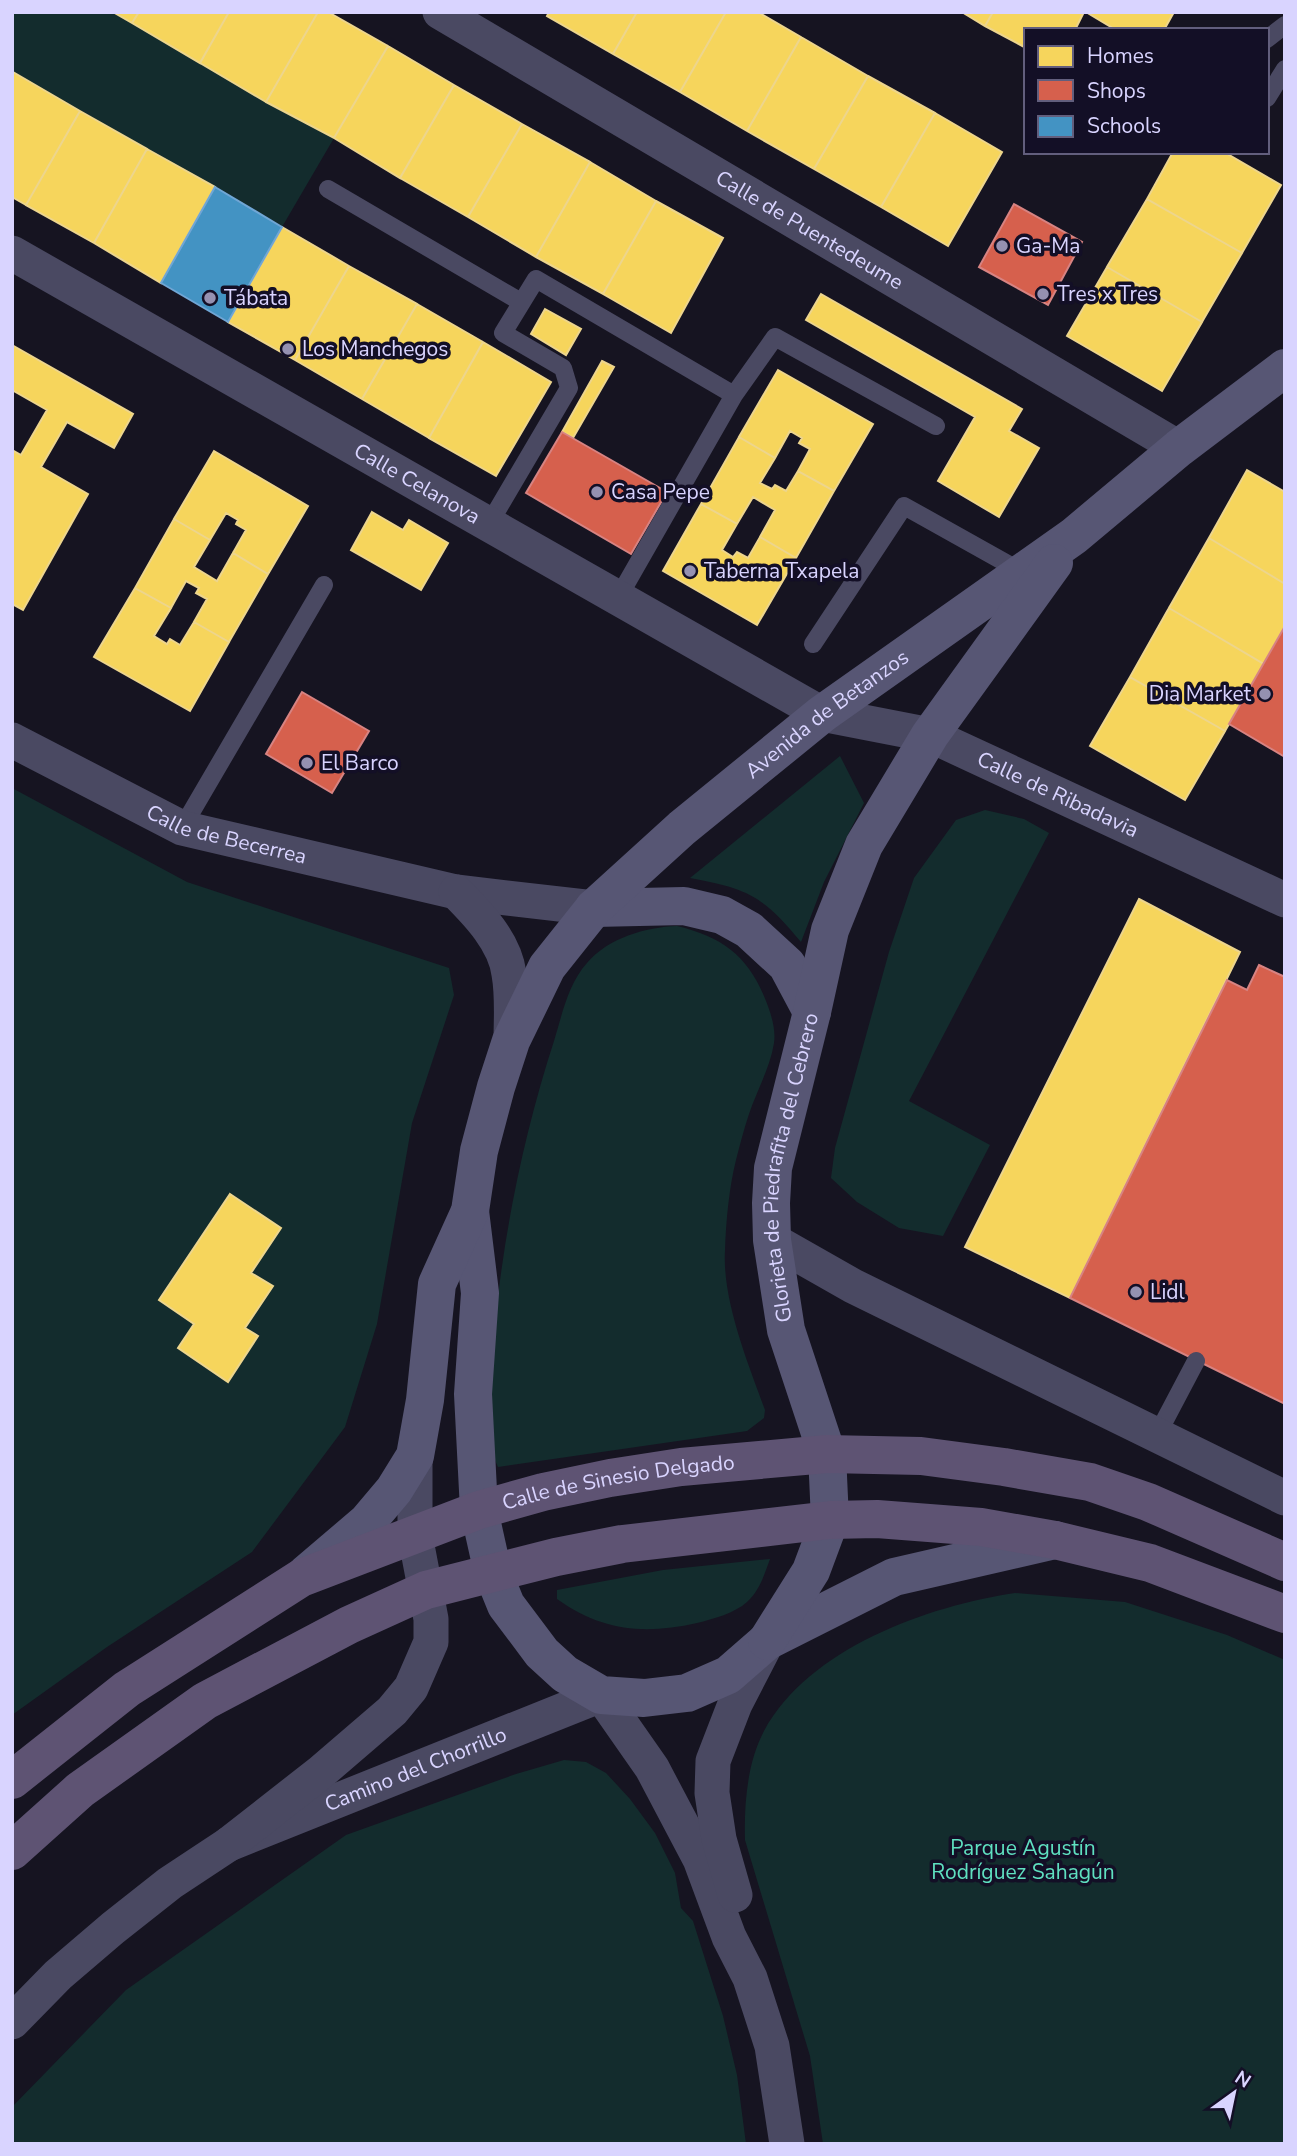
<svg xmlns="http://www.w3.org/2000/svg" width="1297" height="2156" font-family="'Nunito Sans',sans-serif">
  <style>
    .green { fill: #132c2d }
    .homes { fill: #f6d55c; stroke: #edd58d; stroke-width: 2 }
    .shops { fill: #d6604d; stroke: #d78382; stroke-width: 2 }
    .schools { fill: #4393c3; stroke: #70a6d5; stroke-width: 2 }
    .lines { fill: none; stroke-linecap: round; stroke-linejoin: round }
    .lane { stroke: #4a4962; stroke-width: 18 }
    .street { stroke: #4a4962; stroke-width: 35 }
    .secondary { stroke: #575674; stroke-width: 38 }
    .primary { stroke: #5e5373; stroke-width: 38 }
    .poi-dot { fill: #9591b1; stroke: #130f26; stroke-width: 2.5 }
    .labels { text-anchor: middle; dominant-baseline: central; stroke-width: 7; stroke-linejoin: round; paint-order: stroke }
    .street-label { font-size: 21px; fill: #d9d4ff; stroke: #130f26 }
    .poi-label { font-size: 21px; fill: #d9d4ff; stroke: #130f26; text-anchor: start }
    .park-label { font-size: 21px; fill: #5fe0c0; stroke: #130f26 }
  </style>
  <rect width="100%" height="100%" fill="#161421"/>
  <path class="green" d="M12,12H113L334,138L282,227L12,71Z
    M840,756L864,803L824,882L801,942C763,896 749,889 690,878Z
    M12,788L187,882L449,968L454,995L412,1123L377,1324L345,1427L252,1552L107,1647L12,1715Z
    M985,810L1024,819L1049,833L909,1101L990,1145L943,1236L899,1228L857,1202L831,1178L835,1148L889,952L914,878L956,820Z
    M677,926C723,937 749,957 766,1001C771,1014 776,1029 774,1043C770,1068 757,1090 749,1114C744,1129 740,1144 736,1160C729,1188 726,1221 725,1250C722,1300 748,1363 765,1410L764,1418L747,1431L498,1467L494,1458C493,1430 491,1402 492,1373C496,1267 521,1142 554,1041C562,1015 568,984 587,963C608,938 646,927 677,926Z
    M770,1559C764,1575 760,1590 747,1602C735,1613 713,1619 697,1623C644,1635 602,1631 557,1599V1590L663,1570Z
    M1015,1593L1125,1602L1227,1635L1285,1660V2144H823L810,2056L745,1840C744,1805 747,1763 764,1731C809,1648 928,1606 1015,1593Z
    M564,1760L586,1762L606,1773L630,1799L655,1833L675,1873L681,1908L693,1921L723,2016L737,2075L746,2144H12V2107L126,1990L346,1835L516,1774Z"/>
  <path class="homes" d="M113,12H139L132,23Z
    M139,12H229L200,63L132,23Z
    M229,12H318L266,102L200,63Z
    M318,12H328L388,46L334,138L266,102Z
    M549,12H637L613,54L547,16Z
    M637,12H726L680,92L613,54Z
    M726,12H758L801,37L747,131L680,92Z
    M962,12H993L985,26Z
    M993,12H1084L1075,30H1026V48L985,26Z
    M1086,12H1174L1164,30H1116Z
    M801,37L868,76L814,169L747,131Z
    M388,46L454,85L400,178L334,138Z
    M13,72L80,111L26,205L12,197Z
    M868,76L935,113L881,207L814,169Z
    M454,85L522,124L468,217L400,178Z
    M80,111L147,149L94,243L26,205Z
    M935,113L1002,152L948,246L881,207Z
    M522,124L590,162L536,257L468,217Z
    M147,149L215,187L161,283L94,243Z
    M1173,152H1224L1281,185L1242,253L1147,199Z
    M590,162L656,201L603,294L536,257Z
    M1147,199L1242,253L1202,322L1107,267Z
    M656,201L723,238L671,333L603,294Z
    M282,227L349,266L295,360L228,322Z
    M349,266L417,304L362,399L295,360Z
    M1107,267L1202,322L1162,391L1067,336Z
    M821,294L1022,409L1009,431L1039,448L999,517L938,481L975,417L806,320Z
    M417,304L483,342L429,438L362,399Z
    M545,309L581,329L566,355L531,334Z
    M483,342L551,382L496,476L429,438Z
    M12,345L133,414L114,448L67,422L41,467L88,494L23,610L12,604V450L21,455L47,410L12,390Z
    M602,361L614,367L573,438L562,432Z
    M778,370L873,424L834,491L798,471L810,449L799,443L802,438L790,431L775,458L739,437Z
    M739,437L775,458L760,483L772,489L775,485L786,491L798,471L834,491L796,558L760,537L775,510L753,497L737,524L701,504Z
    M214,451L308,506L268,574L233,553L246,530L236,524L238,520L226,513L210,540L174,519Z
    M1247,470L1285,492V584L1209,538Z
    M701,504L737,524L722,550L733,557L737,552L748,558L760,537L796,558L757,625L663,571Z
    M372,512L403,530L409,520L448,543L421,590L351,550Z
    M174,519L210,540L194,567L217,581L233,553L268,574L229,642L194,622L207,599L196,593L199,588L186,581L171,608L135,588Z
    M1209,538L1285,584V626L1264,664L1169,608Z
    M135,588L171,608L154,636L167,644L170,639L180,645L194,622L229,642L190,711L94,657Z
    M1169,608L1264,664L1225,731L1130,677Z
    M1130,677L1225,731L1185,800L1090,746Z
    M1139,899L1240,952L1070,1298L965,1247Z
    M230,1194L281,1228L251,1273L273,1286L245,1328L258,1336L228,1382L178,1348L194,1324L159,1300Z"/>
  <path class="shops" d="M1014,204L1082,242L1048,305L979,267Z
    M562,432L667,492L631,554L526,493Z
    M1285,626V757L1229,724Z
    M302,692L369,731L332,793L266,754Z
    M1259,965L1285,977V1404L1070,1298L1227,980L1247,990Z"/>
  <path class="schools" d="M215,187L282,227L228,322L161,283Z"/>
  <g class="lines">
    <path class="lane" d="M1267,39L1285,25
      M1267,98L1285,69
      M328,189L521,302
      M489,524L569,388L563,368L503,333L536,279L734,395
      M618,598L734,395L775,337L936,426
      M813,644L904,506L1022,572
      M182,828L324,585
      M1157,1435L1196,1361"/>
    <g class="street">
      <path id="s1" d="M440,12L1179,448"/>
      <path id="s2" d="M12,253L822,714L930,735L1285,900"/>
      <path id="s3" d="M12,740L182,828L456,892L594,908"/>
      <path d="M456,892C478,914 505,942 509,974C513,996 511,1019 511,1041"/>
      <path d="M772,1240L853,1286L1285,1498"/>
      <path id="s4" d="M229,1844L601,1695L652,1768L700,1859L729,1937L750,1978L772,2046L787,2144"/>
      <path d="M735,1895L719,1839L712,1793L713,1761L735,1704L766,1644"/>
      <path d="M12,2022L58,1975L113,1928L170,1883L229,1844L321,1772L392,1711L411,1688L431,1642V1619L415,1535V1456"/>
    </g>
    <g class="secondary">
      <path d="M594,908L684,906L722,915L749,930L787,965L812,1012"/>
      <path d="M470,1211L480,1293L473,1394L479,1510L493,1573L506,1605L542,1653L565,1674L601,1695L644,1698L687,1693L728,1675L767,1641L894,1577L1055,1540"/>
      <path id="s5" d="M306,1574L367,1522L394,1490L415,1456L425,1400L437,1284L470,1211L479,1151L496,1087L511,1041L547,967L594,908L682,828L822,714L1074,536L1179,448L1285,368"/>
      <path id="s6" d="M767,1641L811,1571L830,1520L827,1454L786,1330L772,1240L771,1203L773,1168L812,1012L830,930L864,845L930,735L1054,563"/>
    </g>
    <g class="primary">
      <path id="s7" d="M12,1780L127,1689L301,1578L479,1510L543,1492L610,1478L681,1467L827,1454L921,1456L1004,1467L1090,1482L1148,1502L1285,1562"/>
      <path d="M12,1851L80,1790L205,1701L349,1625L426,1590L556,1557L622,1544L830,1520L877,1519L981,1527L1055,1540L1150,1563L1285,1614"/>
    </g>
  </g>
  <g class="poi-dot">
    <circle cx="1002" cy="246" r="7"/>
    <circle cx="1043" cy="294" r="7"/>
    <circle cx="210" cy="298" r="7"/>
    <circle cx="288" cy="349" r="7"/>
    <circle cx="597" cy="492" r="7"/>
    <circle cx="690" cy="571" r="7"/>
    <circle cx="1265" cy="694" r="7"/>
    <circle cx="307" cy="763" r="7"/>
    <circle cx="1136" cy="1292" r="7"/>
  </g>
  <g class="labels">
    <g class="street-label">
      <text stroke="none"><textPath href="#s1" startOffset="429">Calle de Puentedeume</textPath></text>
      <text stroke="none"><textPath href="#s2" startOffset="466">Calle Celanova</textPath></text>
      <text stroke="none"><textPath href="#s5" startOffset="1052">Avenida de Betanzos</textPath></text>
      <text stroke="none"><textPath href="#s2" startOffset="1183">Calle de Ribadavia</textPath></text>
      <text stroke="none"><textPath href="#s3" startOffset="236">Calle de Becerrea</textPath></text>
      <text stroke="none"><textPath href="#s6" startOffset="499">Glorieta de Piedrafita del Cebrero</textPath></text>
      <text stroke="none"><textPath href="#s7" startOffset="686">Calle de Sinesio Delgado</textPath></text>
      <text stroke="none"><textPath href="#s4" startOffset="201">Camino del Chorrillo</textPath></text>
    </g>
    <g class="poi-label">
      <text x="1016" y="246">Ga-Ma</text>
      <text x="1057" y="294">Tres x Tres</text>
      <text x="224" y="298">Tábata</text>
      <text x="302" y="349">Los Manchegos</text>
      <text x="611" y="492">Casa Pepe</text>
      <text x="704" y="571">Taberna Txapela</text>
      <text x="1251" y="694" text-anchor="end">Dia Market</text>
      <text x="321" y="763">El Barco</text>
      <text x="1150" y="1292">Lidl</text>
    </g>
    <g class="park-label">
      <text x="1023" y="1848">Parque Agustín<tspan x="1023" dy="24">Rodríguez Sahagún</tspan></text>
    </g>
  </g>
  <rect width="1297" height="2156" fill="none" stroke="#d9d4ff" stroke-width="28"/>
  <rect x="1024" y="28" width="245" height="126" fill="#130f26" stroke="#625e7d" stroke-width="2"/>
  <rect x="1038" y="46" width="35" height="21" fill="#f6d55c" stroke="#625e7d" stroke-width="2"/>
  <text x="1087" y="63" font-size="21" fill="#d9d4ff">Homes</text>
  <rect x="1038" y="80" width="35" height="21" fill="#d6604d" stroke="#625e7d" stroke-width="2"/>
  <text x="1087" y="98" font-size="21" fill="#d9d4ff">Shops</text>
  <rect x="1038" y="116" width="35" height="21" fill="#4393c3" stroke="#625e7d" stroke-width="2"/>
  <text x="1087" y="133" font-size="21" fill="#d9d4ff">Schools</text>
  <g transform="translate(1234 2093) rotate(33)" stroke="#130f26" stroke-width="5" paint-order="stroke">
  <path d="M0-5L12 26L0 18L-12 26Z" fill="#d9d4ff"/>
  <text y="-10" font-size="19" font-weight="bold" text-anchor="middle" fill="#d9d4ff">N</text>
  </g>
</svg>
